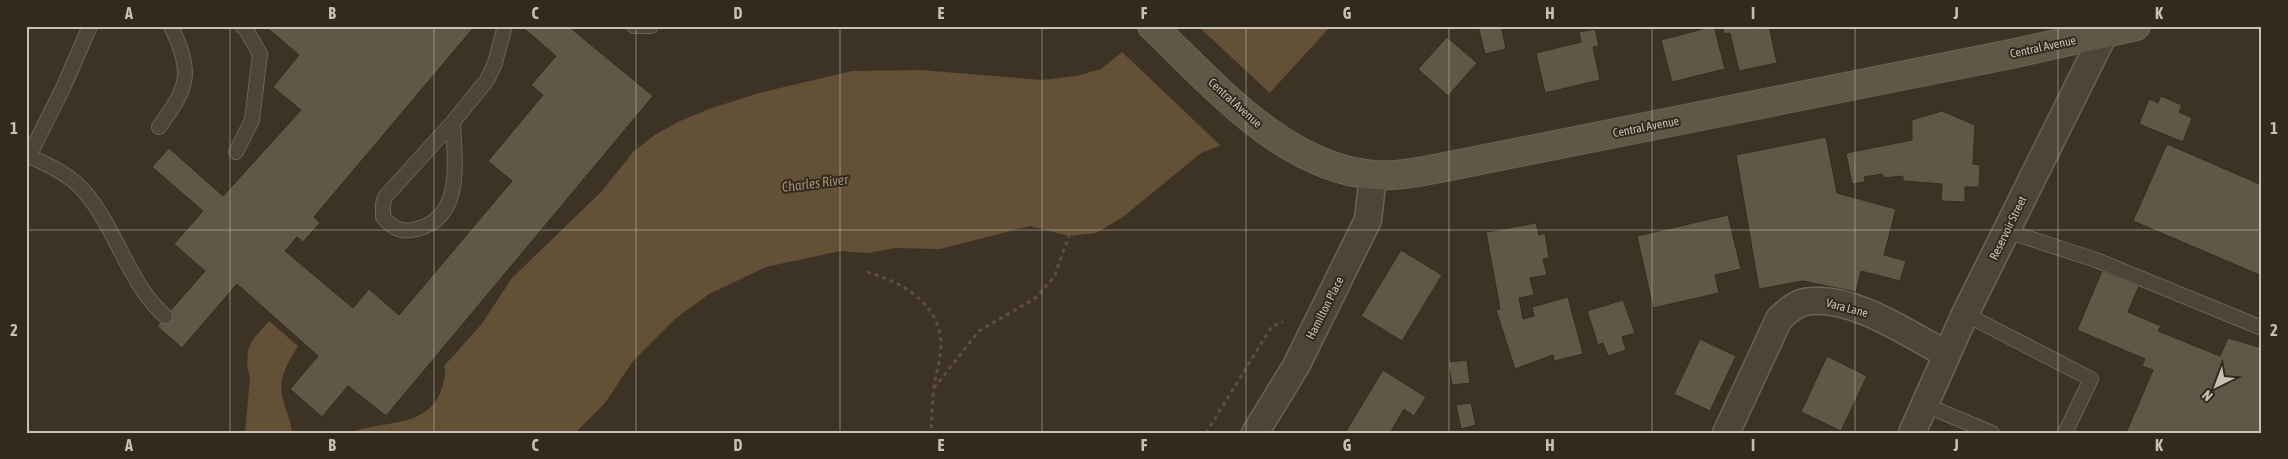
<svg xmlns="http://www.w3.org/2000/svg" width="2288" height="459" font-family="'Asap Condensed',sans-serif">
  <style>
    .water { fill: #625037 }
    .pier { fill: #3d3325 }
    .building { fill: #615746; stroke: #342c20 }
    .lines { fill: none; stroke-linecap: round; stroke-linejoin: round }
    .service-casing { stroke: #6b6357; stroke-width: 16 }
    .minor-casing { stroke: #6b6357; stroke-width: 29 }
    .secondary-casing { stroke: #6b6357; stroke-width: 30 }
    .path { stroke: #5f4c49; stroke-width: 3; stroke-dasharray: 4 4; stroke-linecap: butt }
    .service { stroke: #4d4539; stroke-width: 14 }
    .minor { stroke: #4d4539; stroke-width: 26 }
    .secondary { stroke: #605747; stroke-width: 28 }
    .grid { fill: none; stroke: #c8c1b5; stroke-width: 1; stroke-opacity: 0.55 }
    .labels { text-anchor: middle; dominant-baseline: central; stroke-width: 4; stroke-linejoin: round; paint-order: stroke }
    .street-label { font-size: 12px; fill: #c8c1b5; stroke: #322a1e }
    .water-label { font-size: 14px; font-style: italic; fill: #a68f6f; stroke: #322a1e }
    .neatline { fill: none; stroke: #c8c1b5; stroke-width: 2 }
    .grid-label { font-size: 16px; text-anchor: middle; font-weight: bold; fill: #c8c1b5 }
  </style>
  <rect width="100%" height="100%" fill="#3d3325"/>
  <path class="water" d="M1154,26H1331L1222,145L1201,153L1123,217L1096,233L1069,236L1030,226L940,249L895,248L868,253L840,251L766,267L709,294L675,319L633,361L605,403L575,433H350C383,419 428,430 442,388C444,380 447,374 444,366L481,325L512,278L602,191L634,151L656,134L678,122L709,109L759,93L852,71L921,70L1042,80L1076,76L1101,69Z
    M269,321L298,346C290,359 278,378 282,394C284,408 291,419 292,433H245L250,378L247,365L248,350L253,339Z"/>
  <path class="pier" d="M1150,26H1198L1272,95L1222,147L1121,51Z"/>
  <path class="building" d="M265,26H475L314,217L320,223L303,242L297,237L285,251L353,308L369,289L399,315L512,181L488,161L543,95L531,85L556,56L521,26H568L653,96L386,416L348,386L322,417L290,389L318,356L237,284L182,348L157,326L205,271L174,244L203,211L152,167L169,148L223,196L301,110L273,87L299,55Z
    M1478,26H1501L1506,49L1485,54Z
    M1714,26L1725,69L1672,82L1661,40Z
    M1723,26H1753L1754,29L1769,26L1777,63L1739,71L1730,33L1724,34Z
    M1595,29L1599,46L1593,47L1600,80L1545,93L1536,53L1581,42L1579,32Z
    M1447,37L1477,63L1448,96L1418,69Z
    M2161,96L2182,105L2179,112L2192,118L2183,142L2139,124L2149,99L2158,103Z
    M1942,111L1975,125L1973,164L1980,165L1979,187H1965V202L1941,201L1942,184L1903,181V176L1884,178L1882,174L1864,177L1865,182L1852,184L1846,153L1912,140V120Z
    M1826,137L1837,193L1896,209L1884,255L1906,261L1900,281L1861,271L1856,292L1803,281L1759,289L1736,155Z
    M2167,144L2262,185V276L2133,221Z
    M1728,215L1741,269L1715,275L1719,293L1653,308L1637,236Z
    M1536,223L1539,235L1545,233L1549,258L1543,259L1547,275L1530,278L1534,295L1519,298L1523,319L1534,316L1532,307L1568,297L1583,354L1554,361L1553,355L1515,369L1496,310L1500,309L1486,232Z
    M1401,250L1442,275L1402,341L1361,316Z
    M2102,271L2139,286L2128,312L2161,326L2158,331L2220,356L2228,338L2262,348L2260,433H2126L2153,370L2142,366L2145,359L2077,330Z
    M1623,300L1635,333L1622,337L1626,350L1608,356L1603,343L1598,345L1587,311Z
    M1700,339L1736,356L1710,411L1674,394Z
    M1827,356L1867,376L1841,431L1801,412Z
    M1467,360L1470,383L1452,385L1448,362Z
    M1383,370L1426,397L1414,416L1404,409L1390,433H1345Z
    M1471,403L1476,425L1461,429L1456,405Z"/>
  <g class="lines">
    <defs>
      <path id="service" d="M634,26H651
        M453,122C454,159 465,217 417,229C402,233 393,229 383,217V204L385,197L453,122L487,80L495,63L505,26
        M159,127C189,86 193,74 171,26
        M236,152L252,120L260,54L245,28L242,26
        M26,155L29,156L64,86L90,26
        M29,156C46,164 64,172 78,185C115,221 125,280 165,316
        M2007,231L2096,260L2262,328
        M1965,314L2091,379L2065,433
        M1923,404L1992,433"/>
      <path id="minor" d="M1255,433L1296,366L1368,220L1373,175
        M1726,433L1779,319C1786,312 1794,305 1804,302C1849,293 1907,333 1946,354
        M1912,433L1965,314L2108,26"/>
      <path id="secondary" d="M1152,26C1213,84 1283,167 1373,175C1397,177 1422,171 1445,167L2011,54L2136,26"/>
    </defs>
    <use href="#service" class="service-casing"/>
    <use href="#minor" class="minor-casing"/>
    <use href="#secondary" class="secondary-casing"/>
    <path class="path" d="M867,272C902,282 940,303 941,344C941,358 936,373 934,386C932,402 932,417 931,433
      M934,388L979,331L1037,297L1054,277L1069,236
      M1206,433L1272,326L1283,322"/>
    <use href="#service" class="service"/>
    <use href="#minor" class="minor"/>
    <use href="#secondary" class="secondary"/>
  </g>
  <path class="grid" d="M230,26V433M434,26V433M636,26V433M840,26V433M1042,26V433M1246,26V433M1449,26V433M1652,26V433M1855,26V433M2058,26V433M26,230H2262"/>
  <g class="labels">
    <g class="street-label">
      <text transform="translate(2043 47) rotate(-12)">Central Avenue</text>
      <text transform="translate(1235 103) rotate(42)">Central Avenue</text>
      <text transform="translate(1646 127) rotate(-11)">Central Avenue</text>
      <text transform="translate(2008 228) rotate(-64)">Reservoir Street</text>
      <text transform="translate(1325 308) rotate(-63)">Hamilton Place</text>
      <text transform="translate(1847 308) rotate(15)">Vara Lane</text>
    </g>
    <g class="water-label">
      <text transform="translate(815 183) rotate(-7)">Charles River</text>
    </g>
  </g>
  <rect width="2288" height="459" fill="none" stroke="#322a1e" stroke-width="55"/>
  <g transform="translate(2216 386) rotate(222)" stroke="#322a1e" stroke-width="4" paint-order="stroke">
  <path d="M0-4L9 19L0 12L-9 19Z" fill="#c8c1b5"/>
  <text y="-8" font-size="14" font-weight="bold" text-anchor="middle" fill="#c8c1b5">N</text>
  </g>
  <rect x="28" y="28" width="2232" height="404" class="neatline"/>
  <g class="grid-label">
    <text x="129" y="19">A</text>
    <text x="332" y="19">B</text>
    <text x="535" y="19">C</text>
    <text x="738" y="19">D</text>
    <text x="941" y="19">E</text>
    <text x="1144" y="19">F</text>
    <text x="1347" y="19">G</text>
    <text x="1550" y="19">H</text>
    <text x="1753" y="19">I</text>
    <text x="1956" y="19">J</text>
    <text x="2159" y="19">K</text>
    <text x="14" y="134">1</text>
    <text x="2274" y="134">1</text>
    <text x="14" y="336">2</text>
    <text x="2274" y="336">2</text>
    <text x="129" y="451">A</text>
    <text x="332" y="451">B</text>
    <text x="535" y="451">C</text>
    <text x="738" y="451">D</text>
    <text x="941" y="451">E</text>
    <text x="1144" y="451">F</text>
    <text x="1347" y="451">G</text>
    <text x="1550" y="451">H</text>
    <text x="1753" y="451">I</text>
    <text x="1956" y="451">J</text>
    <text x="2159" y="451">K</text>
  </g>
</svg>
